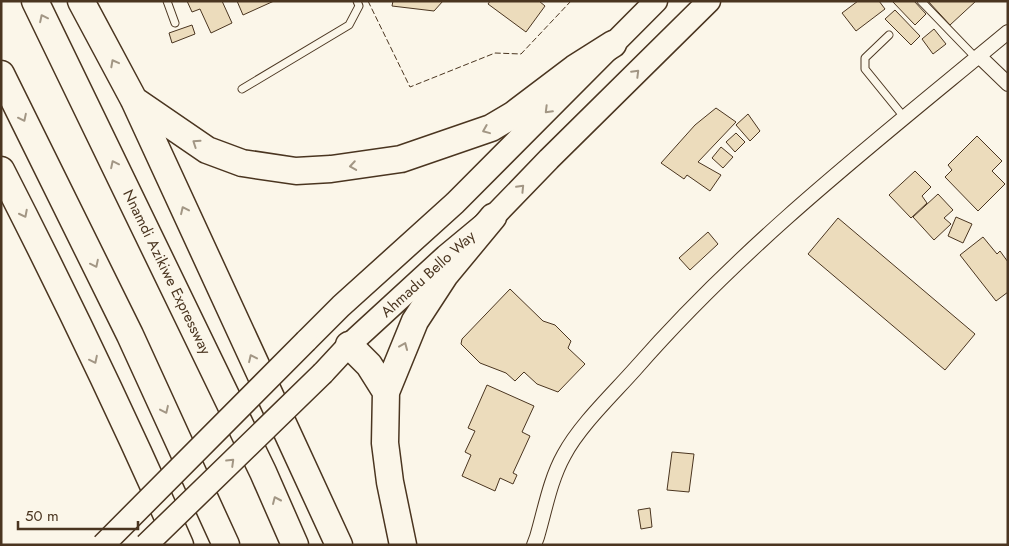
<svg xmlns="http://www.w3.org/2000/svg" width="1009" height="546" font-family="Jost,sans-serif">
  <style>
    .building { fill: #ecdcbc; stroke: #4a3520 }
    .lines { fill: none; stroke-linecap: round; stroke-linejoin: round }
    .lane-casing { stroke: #4a3520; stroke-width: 9 }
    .street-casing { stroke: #4a3520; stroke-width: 16 }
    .primary-casing { stroke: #4a3520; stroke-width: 25 }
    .highway-casing { stroke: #4a3520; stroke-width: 29 }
    .lane { stroke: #fbf6e9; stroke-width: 7 }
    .street { stroke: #fbf6e9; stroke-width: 14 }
    .primary { stroke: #fbf6e9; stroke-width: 22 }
    .highway { stroke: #fbf6e9; stroke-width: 26 }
    .primary-bridge-casing { stroke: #4a3520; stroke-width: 25; stroke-linecap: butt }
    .primary-bridge { stroke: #fbf6e9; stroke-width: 22 }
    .fence { stroke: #4a3520; stroke-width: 1; stroke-dasharray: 6 2.5; stroke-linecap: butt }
    .oneway { stroke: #a29684 }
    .labels { text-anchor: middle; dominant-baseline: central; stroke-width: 4; stroke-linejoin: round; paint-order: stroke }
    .street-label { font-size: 15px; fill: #4a3520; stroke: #fbf6e9 }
  </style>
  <rect width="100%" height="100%" fill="#fbf6e9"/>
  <path class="building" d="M187,1H222L232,23L211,33L200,9L192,12Z
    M237,1H274L243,15Z
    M393,1H443L434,11L392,6Z
    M490,1H539L545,6L526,32L488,4Z
    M858,1H879L885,9L856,31L842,13Z
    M892,1H914L926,14L915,25Z
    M928,1H976L950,25Z
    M895,10L920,36L911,45L885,19Z
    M192,25L195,34L172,43L169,33Z
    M934,29L946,44L933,54L922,39Z
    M716,108L736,122L698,162L721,175L710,191L687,175L684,179L661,163L695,125Z
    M748,114L760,131L750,141L736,125Z
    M736,133L745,142L735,152L726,142Z
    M977,136L1002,161L992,171L1005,184L978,211L945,177L952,170L948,165Z
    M721,147L733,157L723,168L712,158Z
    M915,171L931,187L922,196L927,203L911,218L889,195Z
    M938,194L953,210L944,218L951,224L934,240L913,217Z
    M956,217L972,224L963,243L948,236Z
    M838,218L975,334L945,370L808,254Z
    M708,232L718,244L690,270L679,258Z
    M983,237L997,254L1000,251L1008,262V292L996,301L960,255Z
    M510,289L543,321L555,325L571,341L568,348L585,364L558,392L537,384L524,372L515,381L506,373L480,363L461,344L462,339Z
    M487,385L534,406L522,432L530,436L513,473L517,475L513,484L500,478L495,491L462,476L471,455L465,452L475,431L468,428Z
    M672,452L694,454L689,492L667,490Z
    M650,508L652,527L641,529L638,510Z"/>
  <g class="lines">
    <defs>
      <path id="lane" d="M167,1L175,23
        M921,1L976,58
        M889,35L865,58V69L904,117
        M242,89L349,25L359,6L357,1"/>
      <path id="street" d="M979,56L1008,84
        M534,545L537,537C545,510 550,480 564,455C580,425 613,394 636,368C747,241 879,139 1008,32"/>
      <path id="primary" d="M306,341L341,306L455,203L656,1
        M323,373L349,345L446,256L493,217L549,159L709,1"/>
      <path id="highway" d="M35,1L263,472L295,545
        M81,1L134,100L339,545
        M1,74L130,335L226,545
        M134,100L207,150L242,163L296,171L331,169L401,159L491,128L513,115L575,68L613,44
        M1,170C64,293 124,418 180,545
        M349,345L369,365L386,392
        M403,545L390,482L385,443L386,392L415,321L445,275L493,217"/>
    </defs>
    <use href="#lane" class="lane-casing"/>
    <use href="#street" class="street-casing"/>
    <use href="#primary" class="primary-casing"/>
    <use href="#highway" class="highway-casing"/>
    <use href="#lane" class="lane"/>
    <use href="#street" class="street"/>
    <use href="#primary" class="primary"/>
    <use href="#highway" class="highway"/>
    <defs>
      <path id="primary-bridge" d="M103,545L306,341
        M146,545L323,373"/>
    </defs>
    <use href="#primary-bridge" class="primary-bridge-casing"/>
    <use href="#primary-bridge" class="primary-bridge"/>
    <path class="fence" d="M368,1L410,87L495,53L521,54L571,1"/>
  </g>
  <defs><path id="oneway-chevron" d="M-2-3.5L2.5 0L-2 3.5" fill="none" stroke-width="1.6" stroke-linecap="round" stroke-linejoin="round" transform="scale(1.25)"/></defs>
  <g class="oneway">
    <use href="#oneway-chevron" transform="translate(43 18) rotate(-116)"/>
    <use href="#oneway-chevron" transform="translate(114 63) rotate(-118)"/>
    <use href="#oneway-chevron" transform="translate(636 73) rotate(-45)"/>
    <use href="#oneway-chevron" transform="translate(548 110) rotate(135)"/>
    <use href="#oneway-chevron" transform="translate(23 118) rotate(64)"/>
    <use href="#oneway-chevron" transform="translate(486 130) rotate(158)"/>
    <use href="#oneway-chevron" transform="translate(196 143) rotate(-146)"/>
    <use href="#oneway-chevron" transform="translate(114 164) rotate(-116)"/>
    <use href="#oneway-chevron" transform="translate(353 166) rotate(171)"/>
    <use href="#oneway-chevron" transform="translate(521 188) rotate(-46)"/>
    <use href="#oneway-chevron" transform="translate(184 210) rotate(-115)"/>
    <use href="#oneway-chevron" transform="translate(24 214) rotate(63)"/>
    <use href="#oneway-chevron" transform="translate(95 264) rotate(64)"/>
    <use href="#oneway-chevron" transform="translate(404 346) rotate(-67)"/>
    <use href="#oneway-chevron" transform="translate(252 358) rotate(-115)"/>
    <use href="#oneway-chevron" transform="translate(94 360) rotate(64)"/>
    <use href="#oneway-chevron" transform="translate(165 410) rotate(65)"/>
    <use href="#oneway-chevron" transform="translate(231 462) rotate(-44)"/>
    <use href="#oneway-chevron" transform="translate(276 500) rotate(-114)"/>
  </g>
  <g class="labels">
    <g class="street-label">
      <text transform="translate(167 272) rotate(64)">Nnamdi Azikiwe Expressway</text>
      <text transform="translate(428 274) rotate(-42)">Ahmadu Bello Way</text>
    </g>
  </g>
  <rect width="1009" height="546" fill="none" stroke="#4a3520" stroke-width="5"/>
  <path d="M18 521v8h120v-8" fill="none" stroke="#4a3520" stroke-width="2.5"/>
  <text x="25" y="521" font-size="15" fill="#4a3520" stroke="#fbf6e9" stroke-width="4" paint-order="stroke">50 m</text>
</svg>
